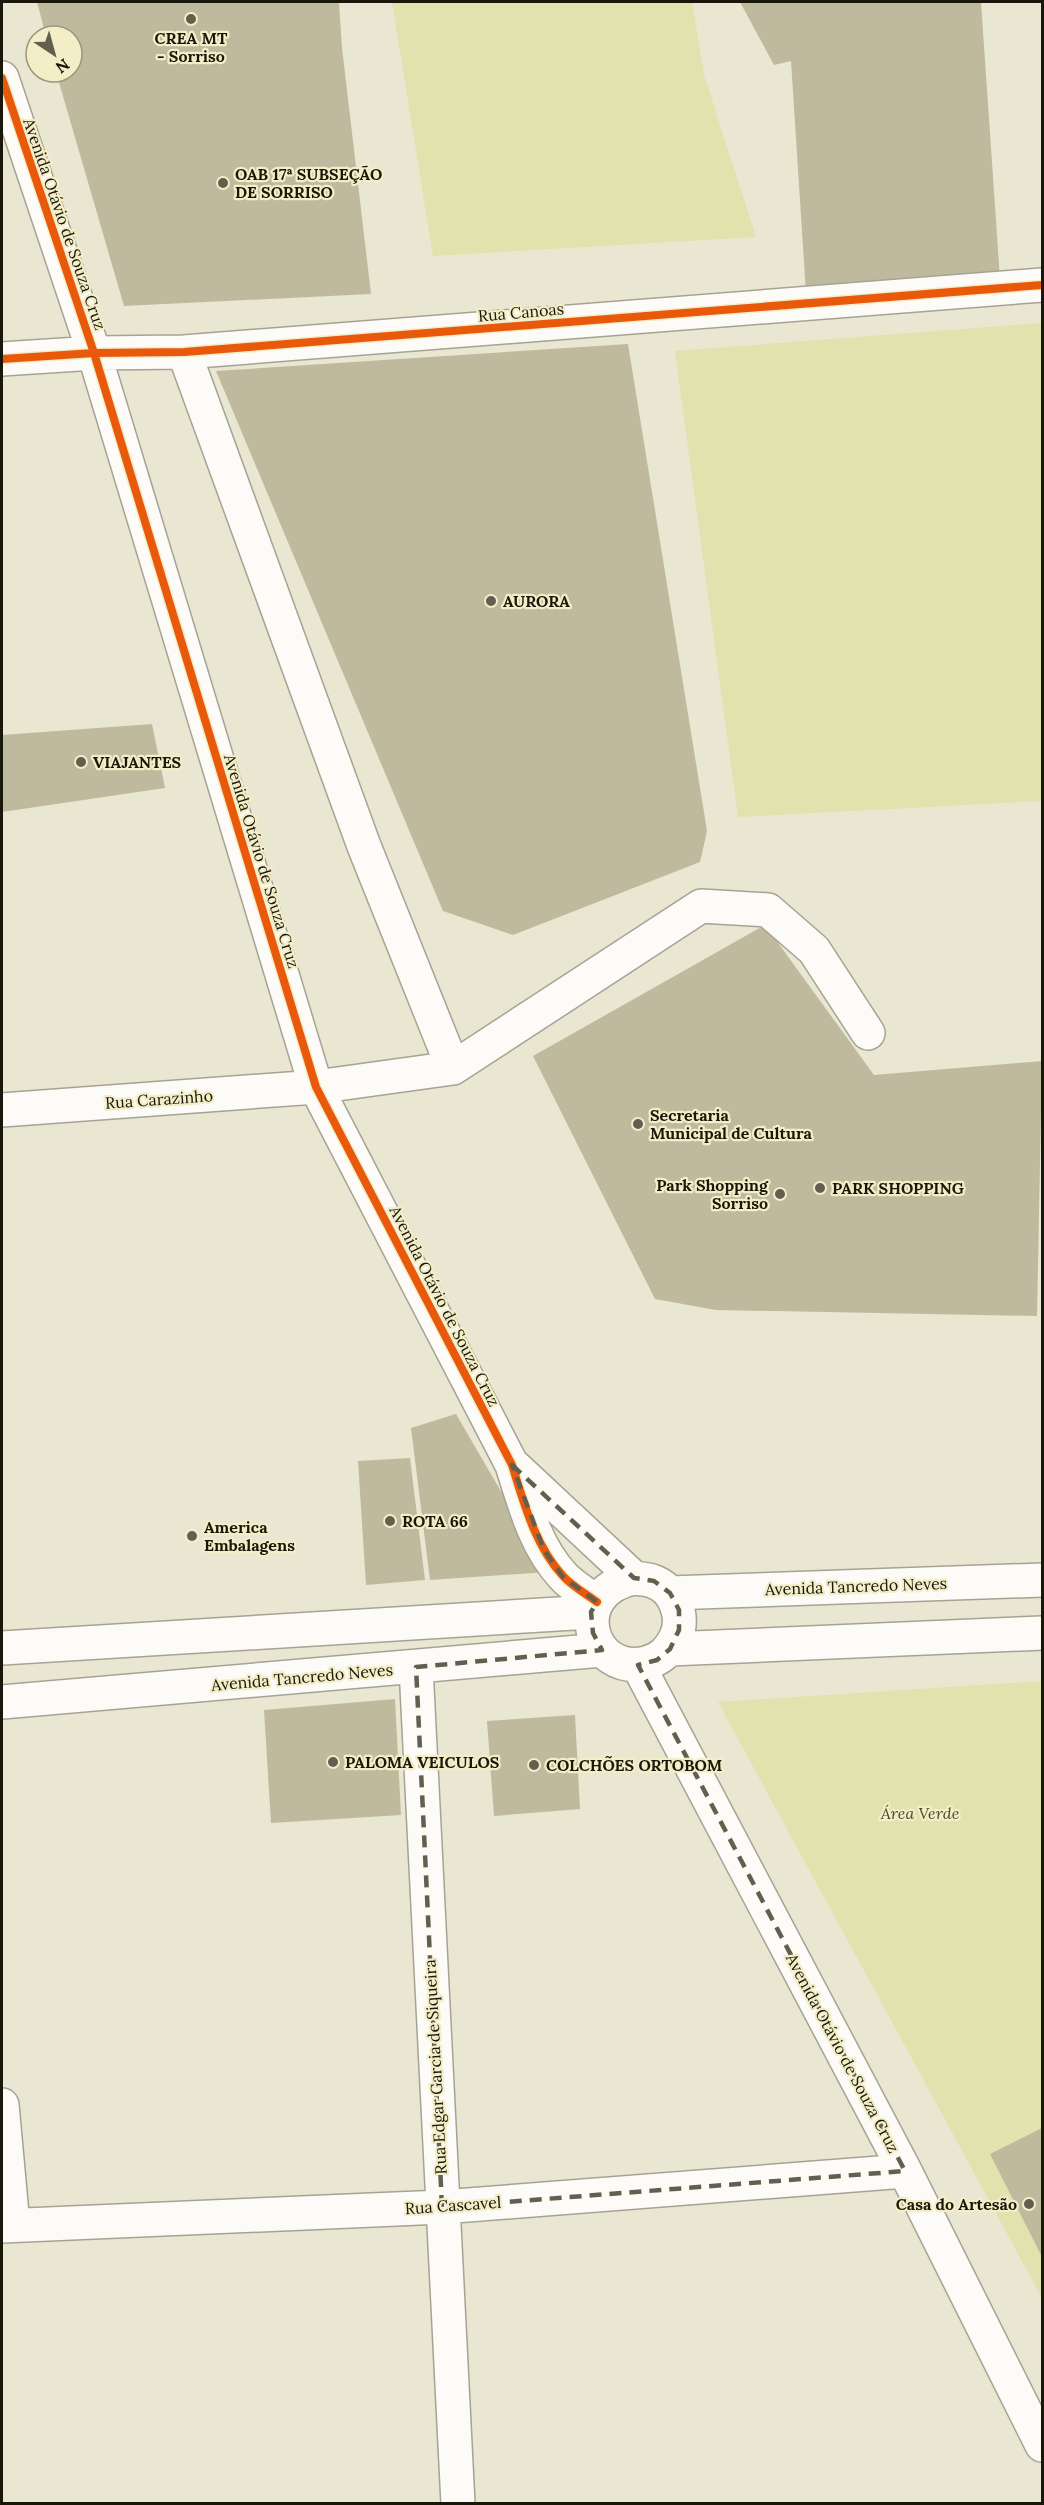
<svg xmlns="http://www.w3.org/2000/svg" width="1044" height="2505" font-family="Lora,serif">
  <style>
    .green { fill: #e1e2ad }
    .building { fill: #bfba9e }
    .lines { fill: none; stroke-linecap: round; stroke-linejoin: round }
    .minor-casing { stroke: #a5a393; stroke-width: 36 }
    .minor { stroke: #fcfbf8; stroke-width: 33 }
    .cycleway-casing { stroke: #f3edc8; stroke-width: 11 }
    .cycleway { stroke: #e8590c; stroke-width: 8 }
    .marked { fill: none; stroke: #625f4f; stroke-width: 4.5; stroke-dasharray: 12 8; stroke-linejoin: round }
    .poi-dot { fill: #625f4f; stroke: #f3edc8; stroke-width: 2 }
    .labels { text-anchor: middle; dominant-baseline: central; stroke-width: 4.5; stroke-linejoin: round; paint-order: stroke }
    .poi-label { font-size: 16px; font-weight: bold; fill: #191709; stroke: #f3edc8; text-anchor: start }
    .street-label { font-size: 16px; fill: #191709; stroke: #f3edc8 }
    .park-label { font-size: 16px; font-style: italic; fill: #4b4c23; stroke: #f3edc8 }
  </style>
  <rect width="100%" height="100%" fill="#e9e6d2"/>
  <path class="green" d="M392,2H692L704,75L756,237L433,256Z
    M1042,323V811L1041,801L738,817L675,351Z
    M1042,1681V2298L718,1702Z"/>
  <path class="building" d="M37,2H339L342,48L371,294L124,306L56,72H72V36H46Z
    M740,2H981L1000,279L806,293L791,61L774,65Z
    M628,344L707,831L700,862L513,935L443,911L216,371Z
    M152,724L165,788L2,812V735Z
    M765,925L874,1075L1042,1061L1037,1316L716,1310L655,1299L533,1056Z
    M456,1414L548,1572L430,1580L411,1428Z
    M410,1458L425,1580L366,1585L358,1461Z
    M395,1699L401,1815L271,1823L264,1710Z
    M575,1715L580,1809L494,1816L487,1721Z
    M1042,2128V2254L1041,2255L990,2154Z"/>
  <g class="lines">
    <defs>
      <path id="minor" d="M2,78L94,353L316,1087L512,1465C524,1503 535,1546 563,1576C572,1586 586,1594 597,1602
        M184,352L364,846L453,1068
        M2,359L94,353L184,352L1042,285
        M2,1110L316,1087L453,1068L701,906L768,910L814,950L868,1033
        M514,1466L634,1578
        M634,1578C640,1579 647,1579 652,1581C675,1588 685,1617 676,1637C669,1651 661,1659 646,1663C590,1676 565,1593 634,1578Z
        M670,1593L1042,1580
        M2,1648L591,1612
        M670,1649L1042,1633
        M638,1665L905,2171L1042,2445
        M416,1667L458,2504
        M2,1702L602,1650
        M2,2105L13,2225
        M2,2226L442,2207L905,2171"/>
    </defs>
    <use href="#minor" class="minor-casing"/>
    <use href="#minor" class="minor"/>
    <defs>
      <path id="cycleway" d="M2,78L94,353L316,1087L512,1465C524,1503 535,1546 563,1576C572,1586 586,1594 597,1602
        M2,359L94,353L184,352L1042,285"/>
    </defs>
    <use href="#cycleway" class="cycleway-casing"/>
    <use href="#cycleway" class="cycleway"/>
  </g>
  <path class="marked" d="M512,1465L634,1578L654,1581L670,1593L679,1610V1630L670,1649L657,1660L638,1665L905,2171L442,2207L416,1667L602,1650L593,1633L591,1612L597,1602L563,1577L544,1550Z"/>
  <g class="poi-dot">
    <circle cx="191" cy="19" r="6"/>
    <circle cx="223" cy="183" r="6"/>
    <circle cx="491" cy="601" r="6"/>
    <circle cx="81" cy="762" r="6"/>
    <circle cx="638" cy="1124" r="6"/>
    <circle cx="820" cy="1188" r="6"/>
    <circle cx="780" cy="1194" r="6"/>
    <circle cx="390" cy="1521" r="6"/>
    <circle cx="192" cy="1536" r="6"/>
    <circle cx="333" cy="1762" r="6"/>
    <circle cx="534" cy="1765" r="6"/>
    <circle cx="1029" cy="2204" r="6"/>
  </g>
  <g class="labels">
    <g class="poi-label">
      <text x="191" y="38" text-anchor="middle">CREA MT<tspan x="191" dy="18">- Sorriso</tspan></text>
      <text x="235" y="174">OAB 17ª SUBSEÇÃO<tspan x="235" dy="18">DE SORRISO</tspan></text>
      <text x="503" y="601">AURORA</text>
      <text x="93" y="762">VIAJANTES</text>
      <text x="650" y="1115">Secretaria<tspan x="650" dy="18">Municipal de Cultura</tspan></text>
      <text x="768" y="1185" text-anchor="end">Park Shopping<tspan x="768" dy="18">Sorriso</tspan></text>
      <text x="832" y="1188">PARK SHOPPING</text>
      <text x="402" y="1521">ROTA 66</text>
      <text x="204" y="1527">America<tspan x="204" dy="18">Embalagens</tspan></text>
      <text x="345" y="1762">PALOMA VEICULOS</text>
      <text x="546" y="1765">COLCHÕES ORTOBOM</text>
      <text x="1017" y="2204" text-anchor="end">Casa do Artesão</text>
    </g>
    <g class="street-label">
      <text transform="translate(65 224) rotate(71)">Avenida Otávio de Souza Cruz</text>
      <text transform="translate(521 312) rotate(-5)">Rua Canoas</text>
      <text transform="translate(262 861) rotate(73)">Avenida Otávio de Souza Cruz</text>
      <text transform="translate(159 1099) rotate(-4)">Rua Carazinho</text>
      <text transform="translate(445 1306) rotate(63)">Avenida Otávio de Souza Cruz</text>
      <text transform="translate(856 1586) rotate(-2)">Avenida Tancredo Neves</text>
      <text transform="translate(302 1677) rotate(-5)">Avenida Tancredo Neves</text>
      <text transform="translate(843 2053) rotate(62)">Avenida Otávio de Souza Cruz</text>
      <text transform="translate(435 2067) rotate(-93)">Rua Edgar Garcia de Siqueira</text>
      <text transform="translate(453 2205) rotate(-4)">Rua Cascavel</text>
    </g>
    <g class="park-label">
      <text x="920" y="1813">Área Verde</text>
    </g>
  </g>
  <rect width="1044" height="2505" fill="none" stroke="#191709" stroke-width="6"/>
  <g transform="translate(54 54) rotate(144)"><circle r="28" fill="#f3edc8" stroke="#9c977c" stroke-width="1.5"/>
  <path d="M0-4.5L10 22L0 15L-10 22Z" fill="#625f4f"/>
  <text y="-9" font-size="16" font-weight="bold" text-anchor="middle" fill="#191709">N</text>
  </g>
</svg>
